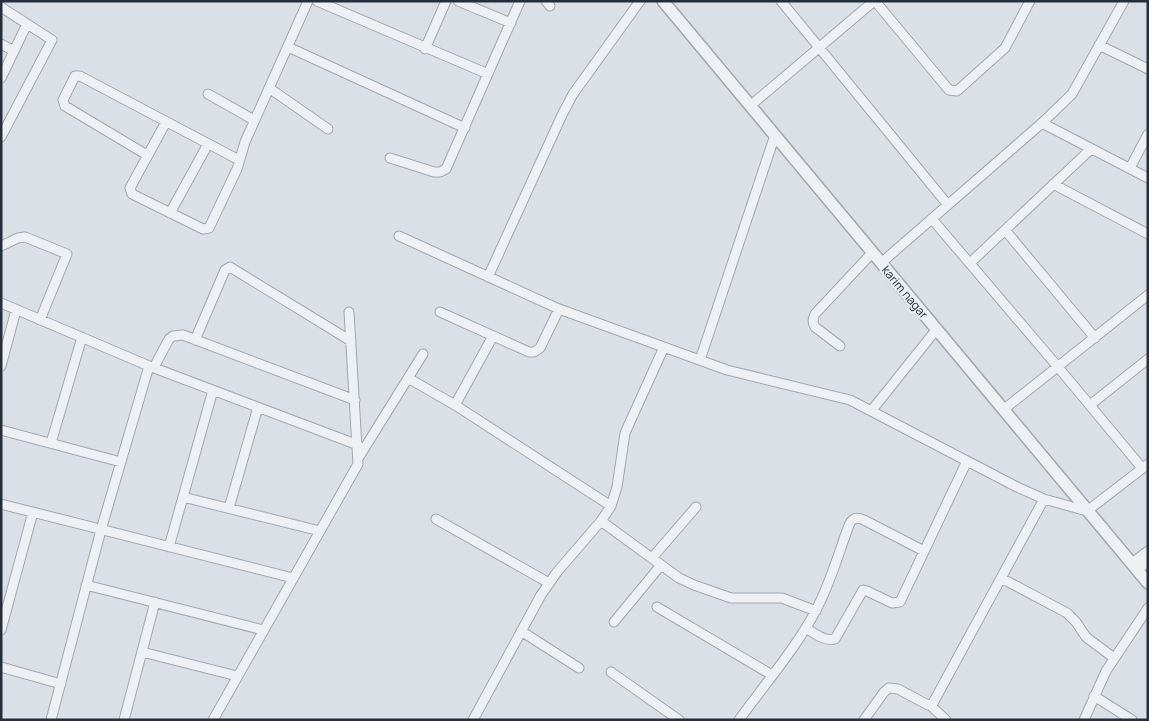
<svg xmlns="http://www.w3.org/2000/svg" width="1149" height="721" font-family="Manrope,sans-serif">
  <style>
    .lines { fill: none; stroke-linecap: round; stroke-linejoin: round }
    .minor-casing { stroke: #a1a7b0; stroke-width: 11 }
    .tertiary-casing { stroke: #a1a7b0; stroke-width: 14 }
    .minor { stroke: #eef0f4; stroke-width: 9 }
    .tertiary { stroke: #eef0f4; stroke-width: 11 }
    .labels { text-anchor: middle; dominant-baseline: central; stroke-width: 4; stroke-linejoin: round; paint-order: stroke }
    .street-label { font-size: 12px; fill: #252f3c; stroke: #eaeff4 }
  </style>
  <rect width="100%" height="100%" fill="#dbe0e6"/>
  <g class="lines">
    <defs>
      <path id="minor" d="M317,1L488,74
        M458,1L511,23
        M546,1L550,6
        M781,1L948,205
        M875,1L949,90L957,91L1005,48L1030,1
        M1,7L52,40L1,137
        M1,44L14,51
        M1099,45L1148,69
        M288,47L465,128
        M425,49L446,1
        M1,78L27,24
        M269,88L328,129
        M208,94L254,120
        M750,106L874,1
        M166,122L130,188L132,194L203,229L209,228L237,169L245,142L308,1
        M1042,123L1072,94L1124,1
        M147,155L65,106L63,100L75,76H80L239,160
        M390,158L434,172H440L446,169L520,1
        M1130,168L1148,134
        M1053,184L1148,234
        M170,213L208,144
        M932,219L1058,367L1142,468
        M1005,230L1095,338
        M399,236L559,309L727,370L850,400L1017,487L1044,499L1087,511L1148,464
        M1,246L18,238L25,237L67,254L40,320
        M881,263L1042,123L1148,178
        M970,263L1091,149
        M488,277L562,115L573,94L640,1
        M1,303L149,366L358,445
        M440,312L529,352H534L540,348L559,309
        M195,340L225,270L230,267L351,341
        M840,346L815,327C812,322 813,319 815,314L872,253
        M700,360L775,135
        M1,366L16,310
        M154,367L169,339L173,336L183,335L355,400
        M408,378L455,405L611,506
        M455,405L493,336
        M1090,405L1148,359
        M872,410L936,330
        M1003,410L1148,295
        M1,430L121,462
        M51,443L82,337
        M359,457L423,354
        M183,497L320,531
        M1,504L293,578
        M229,508L258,407
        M436,519L549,583
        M601,521L679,578L694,585L731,598H782L816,611
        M169,547L213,390
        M652,558L696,507
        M1132,563L1148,551
        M1137,570L1148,562
        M1001,578L1067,613L1076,622L1086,637L1114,658
        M86,585L263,630
        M657,607L772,675
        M614,622L661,565
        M806,628C814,633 825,642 835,639L863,590L867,591L892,603L900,602L967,461
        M1,630L33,512
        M521,631L579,668
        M142,652L237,676
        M1,667L61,684
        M611,672L679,720
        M1094,696L1132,720
        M930,705L946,720
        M51,720L101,530L149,366
        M124,720L155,602
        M213,720L358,464L349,312
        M473,720L541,595L557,572L601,521L611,506L617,487L625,433L664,347
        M739,720C764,685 797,647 816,610C830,584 838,555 848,528C851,519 855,516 864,520L924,551
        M864,720L884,692L889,688L898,689L928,705L933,703L1044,499
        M1084,720L1106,671L1148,608"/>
      <path id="tertiary" d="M663,1L1148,583"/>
    </defs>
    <use href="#minor" class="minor-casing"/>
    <use href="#tertiary" class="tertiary-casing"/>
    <use href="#minor" class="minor"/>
    <use href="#tertiary" class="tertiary"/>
  </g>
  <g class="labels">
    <g class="street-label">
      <text transform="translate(905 292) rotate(50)">karim nagar</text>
    </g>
  </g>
  <rect width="1149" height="721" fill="none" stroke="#252f3c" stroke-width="5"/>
</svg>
